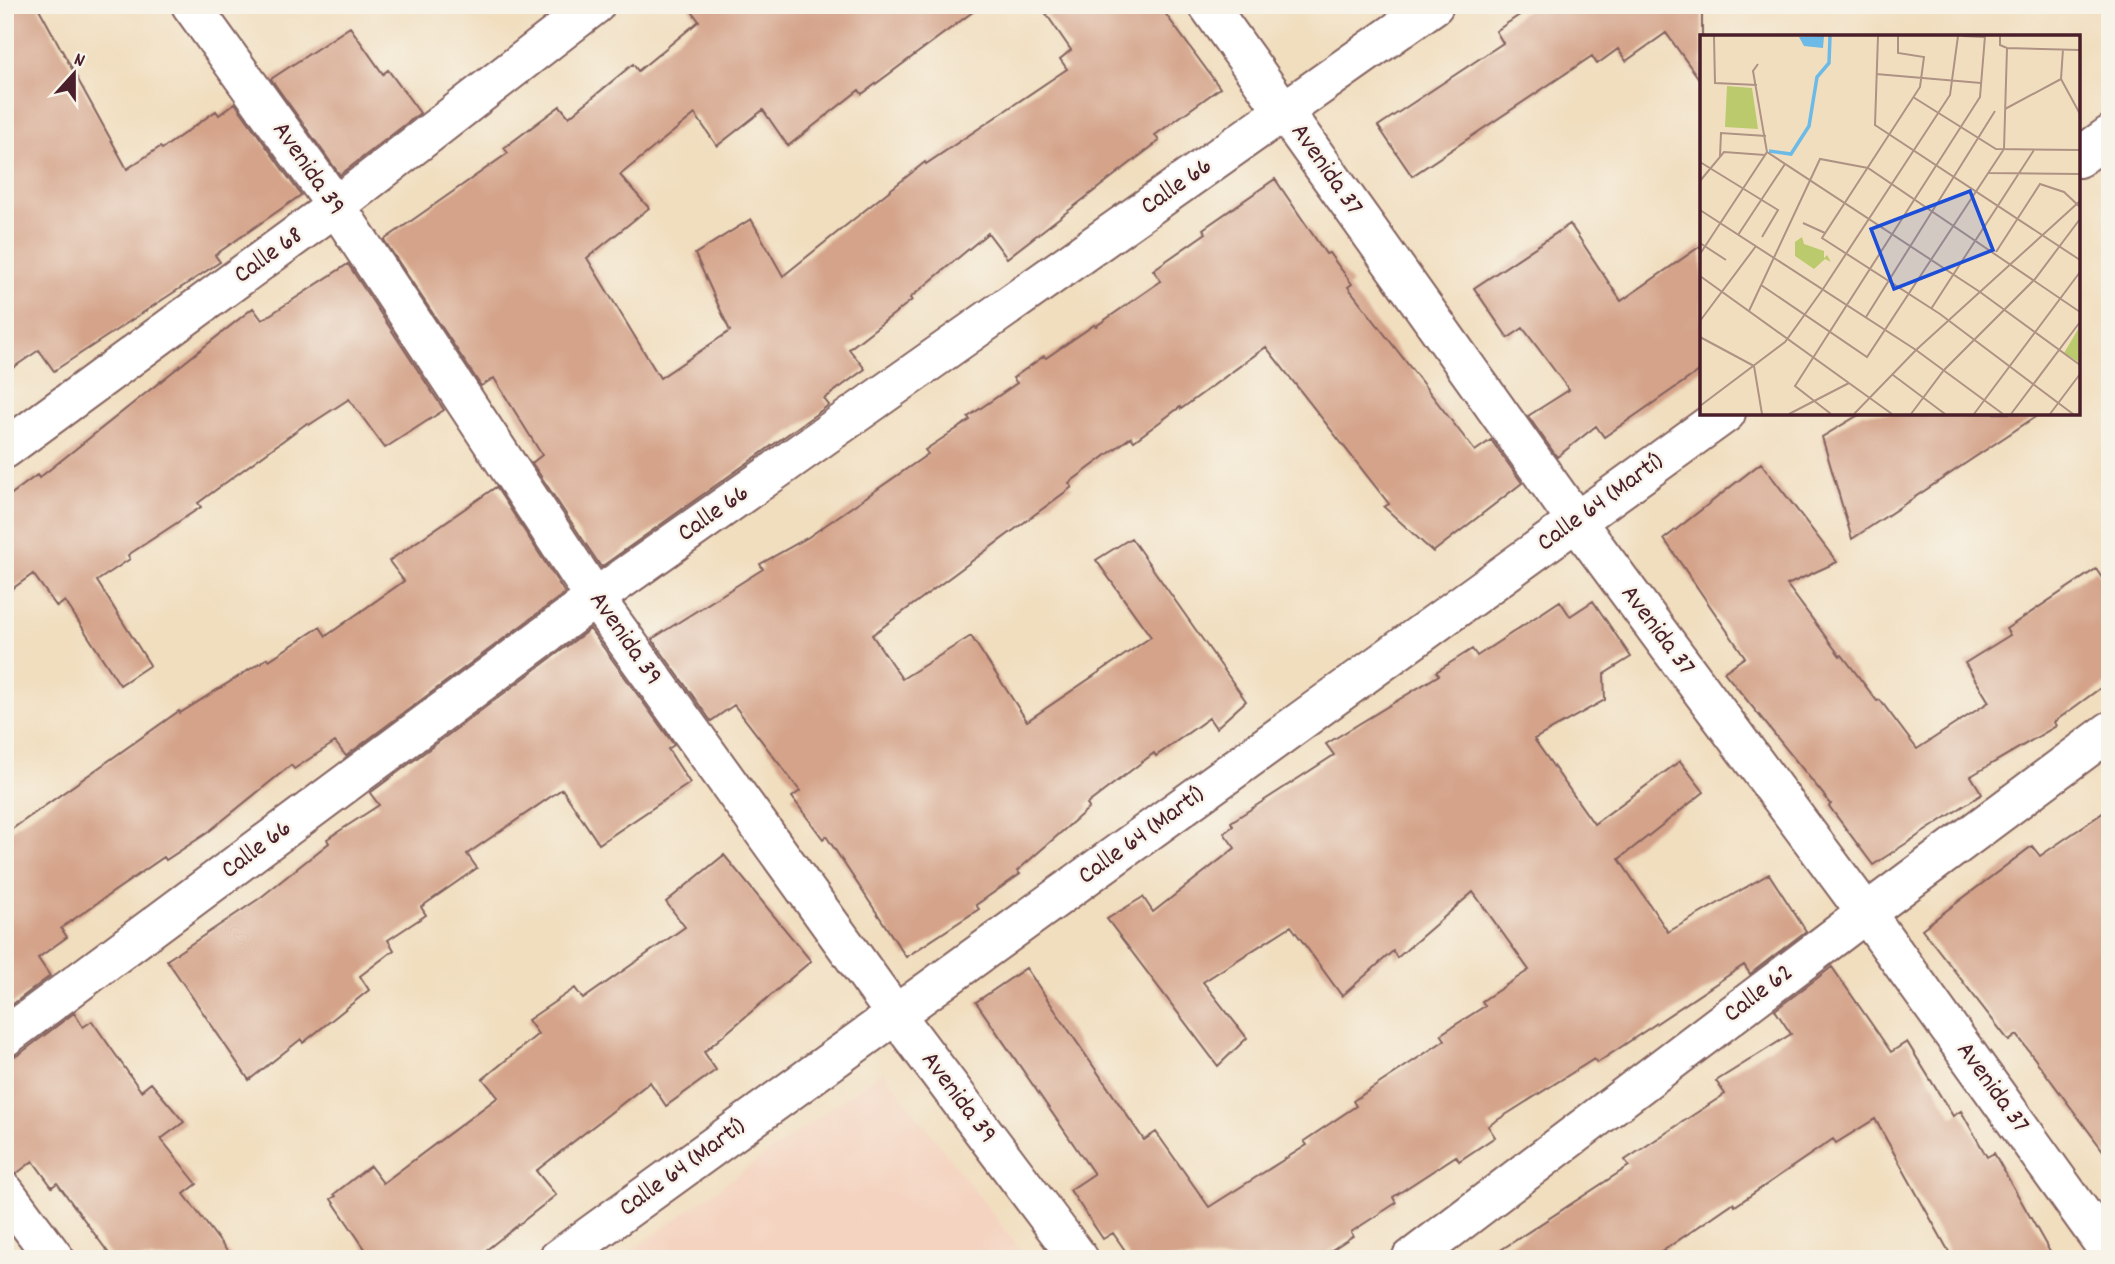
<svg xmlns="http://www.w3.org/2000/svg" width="2115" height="1264" font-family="Dekko,sans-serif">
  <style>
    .built { fill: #f4d3c0 }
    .building { fill: #d4a389 }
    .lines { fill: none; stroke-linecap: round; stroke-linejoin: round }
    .street-casing { stroke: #84625f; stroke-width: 42 }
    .street { stroke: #fff; stroke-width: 38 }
    .labels { text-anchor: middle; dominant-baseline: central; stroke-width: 5; stroke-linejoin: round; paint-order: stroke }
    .street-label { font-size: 26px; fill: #4a1f2b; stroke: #f7f3e8 }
    .inset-river { fill: none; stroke: #6cbae7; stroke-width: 3.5 }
    .inset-road { fill: none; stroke: #ae9284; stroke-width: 2 }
    .view { fill: #1d4ed8; fill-opacity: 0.15; stroke: #1d4ed8; stroke-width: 3.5 }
    .inset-edge { fill: none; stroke: #4a1f2b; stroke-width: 3.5 }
  </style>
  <rect width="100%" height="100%" fill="#f7f3e8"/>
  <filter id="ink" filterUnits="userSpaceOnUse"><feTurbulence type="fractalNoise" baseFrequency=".0143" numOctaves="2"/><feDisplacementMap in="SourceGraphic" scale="14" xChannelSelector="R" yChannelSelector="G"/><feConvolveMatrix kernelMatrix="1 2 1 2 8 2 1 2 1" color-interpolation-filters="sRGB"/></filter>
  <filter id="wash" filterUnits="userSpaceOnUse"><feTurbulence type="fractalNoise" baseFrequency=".00686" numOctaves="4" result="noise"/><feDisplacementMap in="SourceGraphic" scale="28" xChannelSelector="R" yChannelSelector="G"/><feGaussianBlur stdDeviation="1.57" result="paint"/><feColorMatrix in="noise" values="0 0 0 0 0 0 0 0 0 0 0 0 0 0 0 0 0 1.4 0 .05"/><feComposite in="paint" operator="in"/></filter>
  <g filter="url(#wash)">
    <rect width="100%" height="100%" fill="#f1debf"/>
    <path class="built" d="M883,1071L1027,1259H620Z"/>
    <g id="blocks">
      <path class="building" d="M5,5H37L127,169L160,147L162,149L216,111L219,115L235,103L301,195L215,255L220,262L54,371L39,350L5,373Z
        M687,5H982L862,94L859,90L788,146L763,110L717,146L695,114L620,175L649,208L587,258L660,378L730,331L695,254L751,219L783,276L925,162L926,164L1067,69L1060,59L1071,50L1040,5H1159L1220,88L1155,135L1159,141L1007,258L988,233L910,298L912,300L849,349L865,369L824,399L829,405L601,567L532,463L542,455L494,378L481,386L384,240L508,153L504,148L560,106L569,117L633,64L638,71L699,21Z
        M1534,5H1709L1702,10V83L1666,33L1626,61L1618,49L1597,64L1592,56L1412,176L1378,126L1503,43L1496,31Z
        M350,27L383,74L388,70L420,113L340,175L271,79Z
        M1275,179L1326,254L1329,253L1352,284L1348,287L1475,451L1491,440L1522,483L1433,552L1384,507L1389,504L1266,347L1181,409L1180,407L1134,441L1131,437L1069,483L1072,487L872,635L902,679L971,636L1027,721L1151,637L1096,560L1131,538L1246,701L1216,728L1209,718L1156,756L1154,753L1087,804L1089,808L1017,871L1020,874L976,905L979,909L906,957L826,836L823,839L792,797L800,791L734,705L711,721L652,639L763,569L760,564L807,538L928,454L925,450L970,420L968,417L1017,383L1013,378L1044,356L1046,358L1094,325L1096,326L1161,281L1153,270L1206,233L1203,229Z
        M1570,224L1621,301L1702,245V369L1604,437L1596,426L1557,457L1528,416L1569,390L1523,328L1508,338L1474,288Z
        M348,264L444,410L385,448L349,399L309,425L307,423L198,503L201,507L128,555L130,559L97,581L150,665L120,685L65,601L57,607L33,574L5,594V499L37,475L39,478L253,308L262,320Z
        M1862,413H2041L1852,539L1822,437Z
        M1761,463L1837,562L1787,585L1840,656L1842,655L1877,701L1880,700L1917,749L1989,702L1965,663L2010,635L2006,629L2096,569L2110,590V681L2054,722L2056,726L1971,776L1982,794L1873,865L1829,806L1831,804L1724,672L1745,657L1664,539Z
        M496,487L565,593L346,756L335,742L294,769L291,765L207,833L166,860L164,857L61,928L67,937L38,958L50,976L5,1010V834L179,711L180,713L268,658L269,660L320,627L326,636L404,581L389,561Z
        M1560,601L1570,616L1593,601L1631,657L1604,674L1605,700L1534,739L1594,824L1680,761L1704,792L1619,859L1668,932L1769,874L1806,931L1750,974L1744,965L1597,1063L1594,1059L1488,1126L1495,1137L1459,1161L1456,1156L1393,1197L1396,1203L1351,1232L1353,1236L1318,1259H1131L1113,1233L1103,1239L1070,1190L1094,1174L976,1002L1026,968L1144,1140L1156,1132L1209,1207L1307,1145L1304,1141L1356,1106L1353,1101L1445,1040L1441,1034L1485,1006L1482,1001L1529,970L1473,892L1397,958L1393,951L1342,996L1291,926L1203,982L1247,1038L1218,1066L1107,919L1143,897L1153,912L1235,848L1224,833L1233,826L1231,822L1334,755L1326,744L1439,675L1436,672L1472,649L1477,656Z
        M590,629L674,745L668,749L690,783L599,844L562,789L467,854L477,868L421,907L426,915L388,940L394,950L360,976L369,990L303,1043L301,1039L249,1080L167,960L260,898L329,843L327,839L379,805L370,793Z
        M2110,808V1160L2017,1035L2009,1041L1922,929L2032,846L2040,856Z
        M724,855L811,961L704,1052L716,1070L666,1106L650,1082L536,1171L556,1195L475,1259H372L331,1199L336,1196L334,1194L370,1166L383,1183L498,1097L483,1079L538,1034L528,1020L575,988L583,999L685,927L666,902Z
        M1832,967L1891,1052L1907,1042L1953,1116L1961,1111L1987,1157L1994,1153L2054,1259H1953L1875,1119L1836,1143L1833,1139L1735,1206L1733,1203L1651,1259H1487L1629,1166L1625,1160L1725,1094L1716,1081L1791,1034L1775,1010Z
        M74,1013L83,1027L92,1021L141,1091L151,1083L184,1122L161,1139L197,1184L184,1194L233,1259H113L57,1183L52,1187L33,1161L16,1174L5,1171V1058L18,1055Z"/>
    </g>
  </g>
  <g filter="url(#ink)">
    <use href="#blocks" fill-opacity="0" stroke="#84625f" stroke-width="2"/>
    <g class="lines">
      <defs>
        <path id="street" d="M191,5L336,206L595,598L895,1014L1079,1259
          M1208,5L1576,521L1866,913L2110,1253
          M2078,158L2110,135
          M5,449L336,206L595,5
          M5,1037L595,598L1434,5
          M5,1192L55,1259
          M558,1259L1726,413
          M1411,1259L1866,913L2110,731"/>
      </defs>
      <use href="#street" class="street-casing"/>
      <use href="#street" class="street"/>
    </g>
  </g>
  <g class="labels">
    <g class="street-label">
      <text transform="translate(308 169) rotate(55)">Avenida 39</text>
      <text transform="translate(1326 170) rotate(55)">Avenida 37</text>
      <text transform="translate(1177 187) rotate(-35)">Calle 66</text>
      <text transform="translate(269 256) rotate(-36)">Calle 68</text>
      <text transform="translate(1601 503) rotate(-36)">Calle 64 (Martí)</text>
      <text transform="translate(714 514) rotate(-35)">Calle 66</text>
      <text transform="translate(1657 631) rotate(53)">Avenida 37</text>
      <text transform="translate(625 639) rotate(55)">Avenida 39</text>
      <text transform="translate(1142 836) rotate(-36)">Calle 64 (Martí)</text>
      <text transform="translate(257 850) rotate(-37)">Calle 66</text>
      <text transform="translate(1759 994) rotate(-37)">Calle 62</text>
      <text transform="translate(1992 1088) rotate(54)">Avenida 37</text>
      <text transform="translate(958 1098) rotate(53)">Avenida 39</text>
      <text transform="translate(683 1168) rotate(-36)">Calle 64 (Martí)</text>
    </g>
  </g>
  <g transform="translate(1700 35)">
    <rect width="380" height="380" fill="#f1debf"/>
    <path d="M27,51L52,53L58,94L25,92ZM102,202L104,209L124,216V223L127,220L131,227L125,224L114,234L95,221V207ZM380,291V328L364,318Z" fill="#baca6d"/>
    <path d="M124,1L123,13L104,11L99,2Z" fill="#6cbae7"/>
    <path class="inset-river" d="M69,116L91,119L109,91L117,42L129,28L130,1"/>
    <path class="inset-road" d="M14,1L15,48L57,50M178,1L175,90L380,225M198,1V18L224,22L220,52L122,203L240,279L373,379M263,1L285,2M300,1V10L307,13L380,15M363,14L361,44L380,79M176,39L281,48M213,62L296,114L380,115M305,74L361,44M67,117L280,257L380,330M20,121L21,98L66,101M0,127L78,175L62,202M289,138L380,139M0,146L24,117L65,120M0,175L216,315L303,379M103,188L125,198M38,200L85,129M0,208L26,225M296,217L340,149L364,157L380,172M0,219L67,117L53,36L58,29M0,241L192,379M61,250L167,322L304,114L307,13M231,274L334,115M49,276L120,124L168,133L380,277M166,282L295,76M0,286L56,211M0,302L54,331M54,331L62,379M193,340L245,379M0,371L85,307L123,254L250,60L258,1M89,379L149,348M131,379L95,351L280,62L285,1M154,379L216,315L380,166M211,379L244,335L335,244L380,184M274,379L380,237M311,379L380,287M350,379L380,339"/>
    <path class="view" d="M270,156L293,215L194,254L171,194Z"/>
    <rect width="380" height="380" class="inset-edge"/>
  </g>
  <rect width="2115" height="1264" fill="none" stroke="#f7f3e8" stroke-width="28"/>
  <g transform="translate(74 74) rotate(21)" stroke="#f7f3e8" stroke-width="5" paint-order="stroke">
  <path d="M0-5L12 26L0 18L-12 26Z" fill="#4a1f2b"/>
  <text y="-10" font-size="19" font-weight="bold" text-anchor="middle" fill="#4a1f2b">N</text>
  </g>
</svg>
